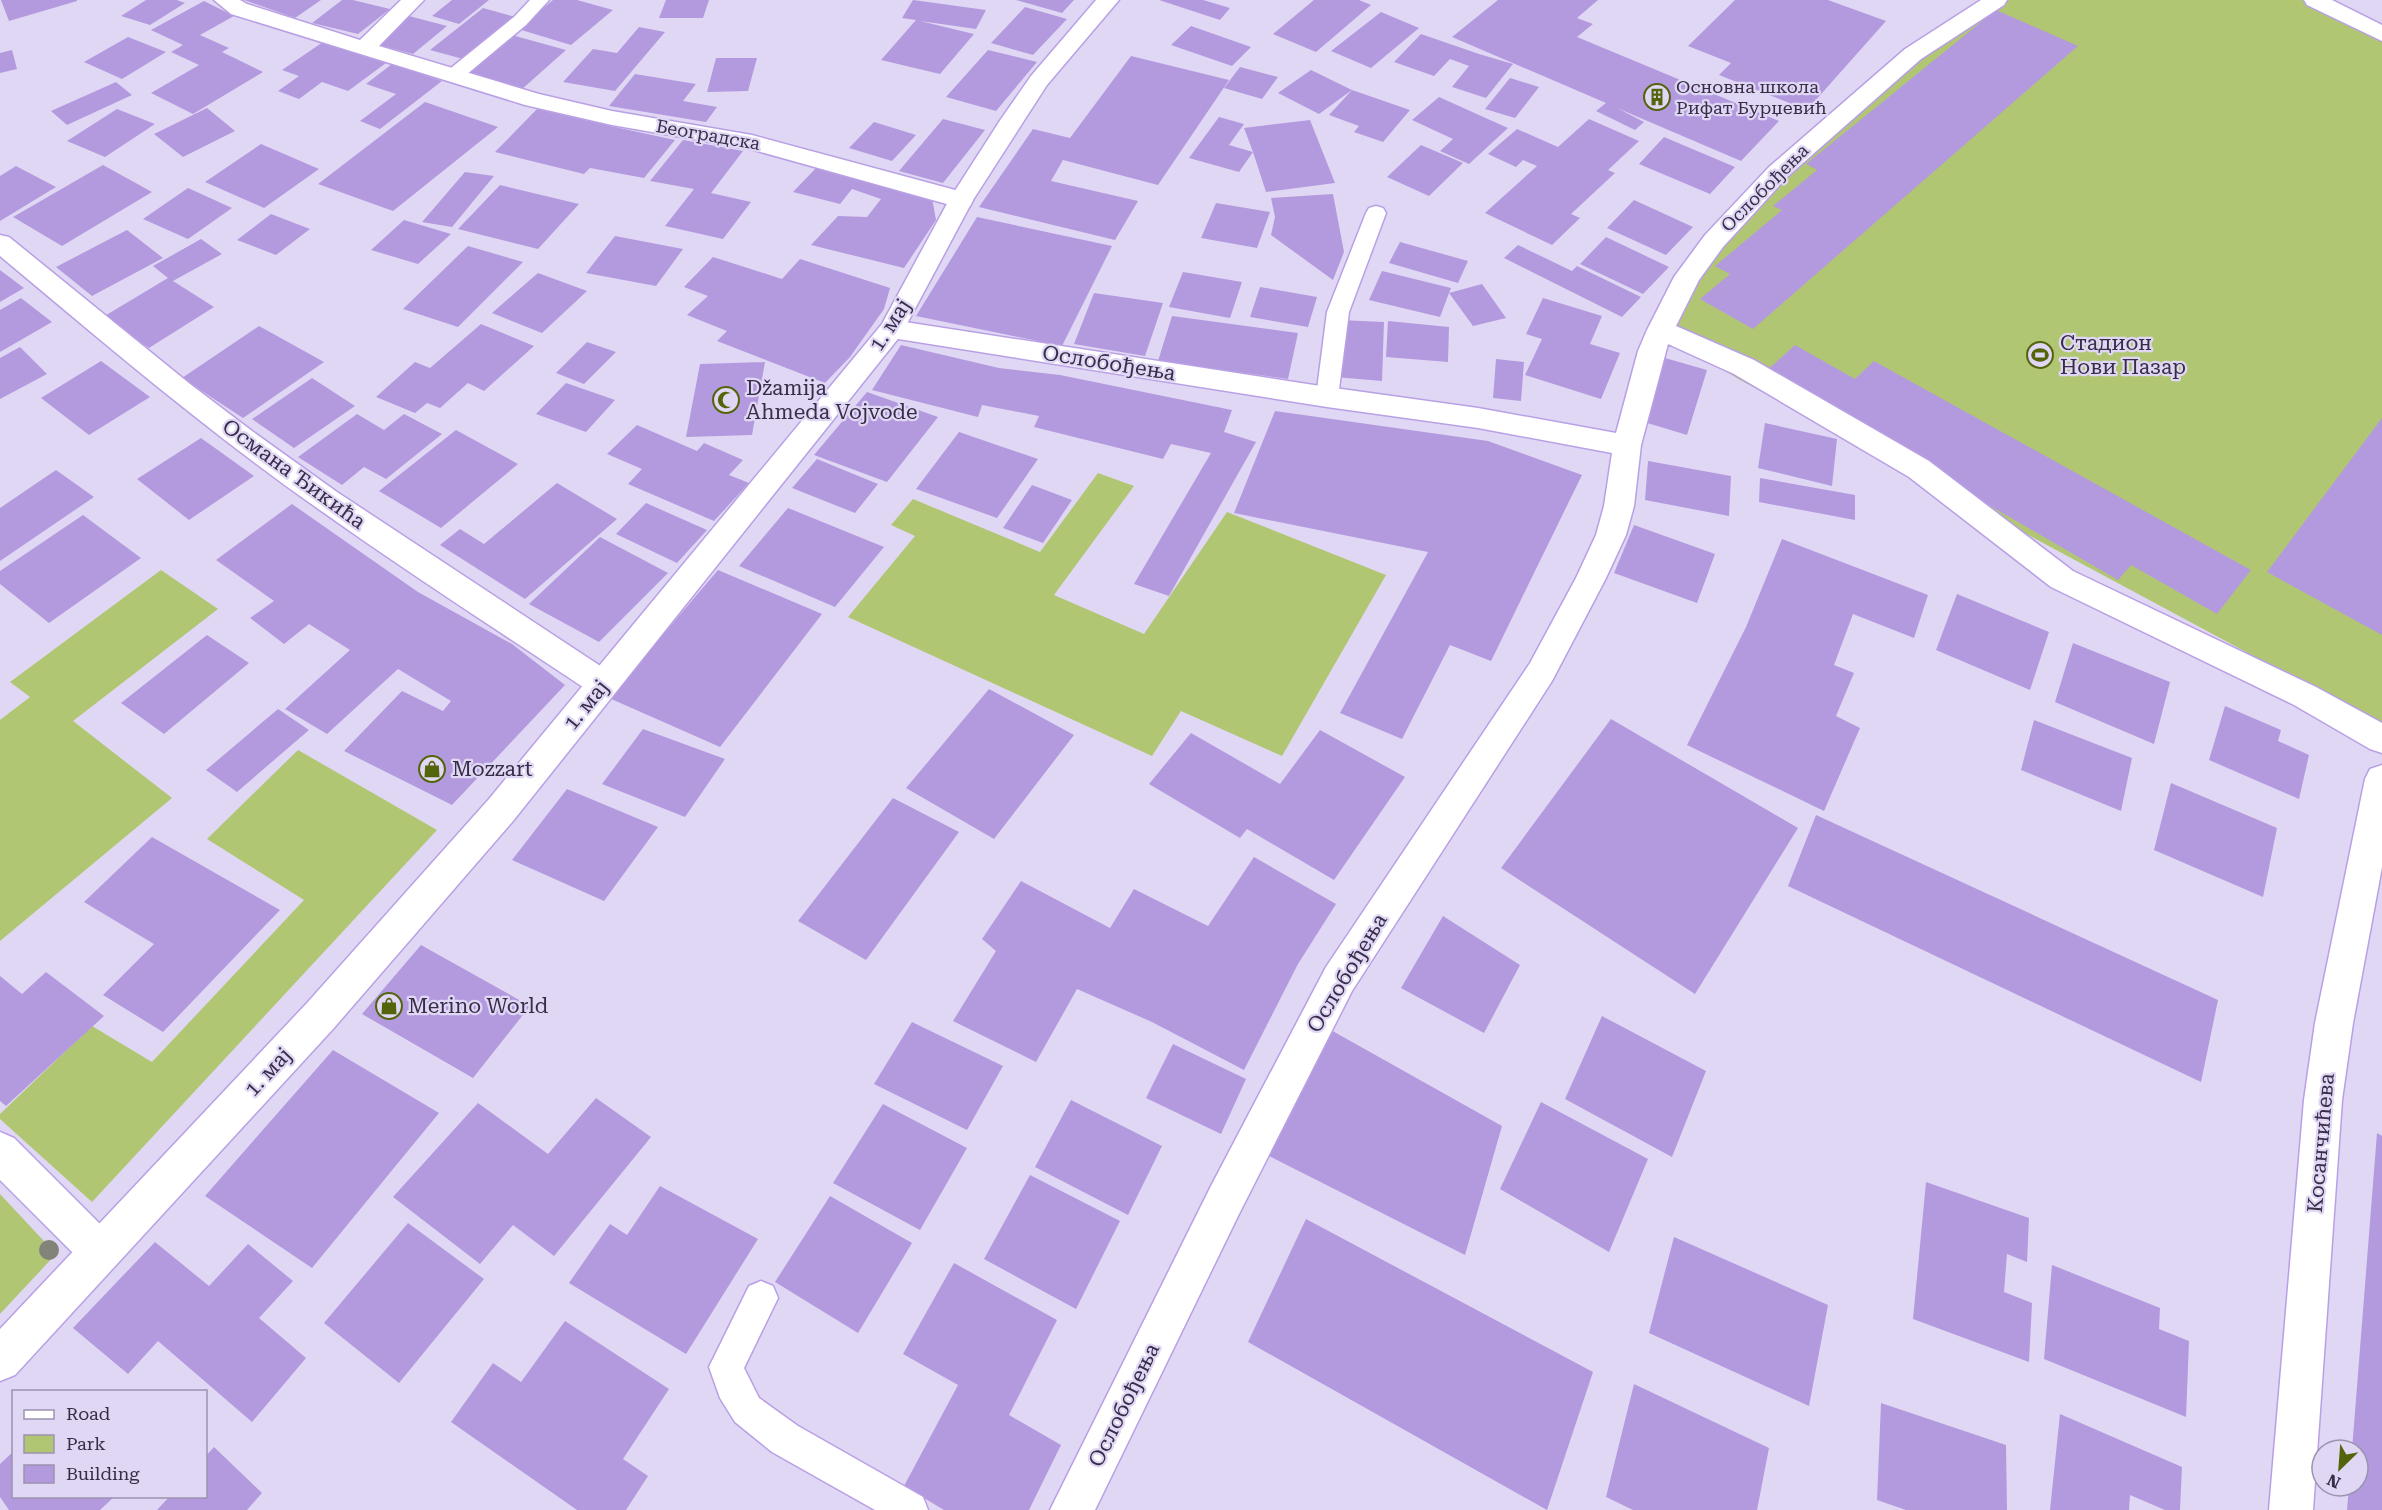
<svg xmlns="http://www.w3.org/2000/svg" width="2382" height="1510" font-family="'Roboto Serif',serif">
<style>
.green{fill:#b1c673}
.building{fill:#b39ade}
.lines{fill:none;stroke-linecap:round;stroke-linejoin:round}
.service-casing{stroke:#b9a0e5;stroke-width:3}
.minor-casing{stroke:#b9a0e5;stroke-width:3}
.tertiary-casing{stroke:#b9a0e5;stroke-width:3}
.service{fill:#fff;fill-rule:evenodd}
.minor{fill:#fff;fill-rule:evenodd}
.tertiary{fill:#fff;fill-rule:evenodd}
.tree{fill:#828379}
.labels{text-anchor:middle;stroke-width:4.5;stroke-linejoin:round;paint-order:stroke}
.far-poi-label{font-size:18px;fill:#372d49;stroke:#e0d7f4;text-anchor:start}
.far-street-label{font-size:18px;fill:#372d49;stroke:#e0d7f4}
.street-label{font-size:21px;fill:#372d49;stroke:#e0d7f4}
.poi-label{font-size:21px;fill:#372d49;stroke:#e0d7f4;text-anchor:start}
</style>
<rect width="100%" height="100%" fill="#e0d7f4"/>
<path class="green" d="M1999 0H2315L2382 33V725L1740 380 1657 330 1687 277 1840 115Z
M1098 473 1134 486 1054 595 1144 634 1227 512 1386 575 1282 756 1181 711 1152 756 848 617 915 536 891 525 913 499 1040 552Z
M161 570 218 609 73 721 172 798 0 941V720L30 697 10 682Z
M298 750 437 830 92 1202 0 1119V1114L92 1026 152 1062 304 900 207 839Z
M0 1194 56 1254 0 1314Z"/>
<path class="building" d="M1 0H77V1L9 21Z
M146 0H177L185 3 150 25 121 16Z
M244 0H321L295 18Z
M342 0H353L390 9 358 34 312 23Z
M452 0H489L459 24 432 16Z
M553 0H577L613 10 571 45 518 29Z
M666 0H709L703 18H659Z
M913 0 986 10 976 29 920 21 974 34 940 74 881 60 916 20 902 18Z
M1016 0H1074L1062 13Z
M1159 0H1203L1230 8 1220 20Z
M1314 0H1359L1371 5 1316 52 1273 34Z
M1498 0H1598L1577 18 1593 24 1577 37 1779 121 1741 161 1617 108 1644 122 1635 130 1596 111 1606 103 1452 37Z
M1735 0H1828L1886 21 1807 110 1719 75 1731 63 1688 46Z
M204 1 234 16 200 35 229 48 222 52 263 72 193 114 151 93 199 65 171 52 183 45 151 30Z
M1025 7 1067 19 1033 55 991 43Z
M483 8 515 17 463 59 430 50Z
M1996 10 2078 46 1753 329 1700 299 1730 274 1715 266 1782 210 1773 206 1817 170 1806 164Z
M1381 12 1419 28 1371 68 1331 51Z
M409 16 447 26 413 54 375 44Z
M1191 26 1251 47 1232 66 1171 45Z
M639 27 665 32 615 91 563 82 593 49 617 53Z
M508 34 566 50 521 90 461 74Z
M1421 34 1479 54 1513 64 1486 98 1452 87 1469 66 1450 59 1434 76 1394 62Z
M128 37 166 52 122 79 84 62Z
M323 42 386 63 348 91 322 82 299 99 278 91 299 76 282 70Z
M12 50 17 69 0 73V53Z
M988 50 1037 62 996 111 946 97Z
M1131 56 1229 80 1158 185 1063 160 1051 181 1138 201 1115 240 979 207 1033 129 1070 138Z
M716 58H757L748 91 707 92Z
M392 64 442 81 380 129 360 121 396 94 366 84Z
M1240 67 1278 77 1262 99 1224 88Z
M1311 70 1352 90 1410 110 1383 142 1354 132 1359 126 1329 115 1352 90 1319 114 1278 93Z
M635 74 696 84 683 101 717 107 706 122 609 106Z
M1510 78 1539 87 1515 118 1485 109Z
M116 82 132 95 67 125 51 111Z
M1439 97 1479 115 1508 128 1469 164 1440 151 1453 139 1412 120Z
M425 102 498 127 393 211 318 184Z
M207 108 235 131 183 157 154 134Z
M117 109 155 124 105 157 67 141Z
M537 109 624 129 675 140 644 178 590 168 584 174 495 152Z
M1219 117 1244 124 1229 145 1253 152 1244 128 1310 120 1335 183 1266 192 1253 152 1239 172 1189 158Z
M943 119 985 130 943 183 899 171Z
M1589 119 1639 141 1608 170 1615 173 1571 214 1580 218 1552 245 1485 213 1537 166 1523 160 1516 167 1488 154 1517 129 1558 147Z
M874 122 916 135 892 161 849 148Z
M1664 137 1735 167 1710 194 1639 164Z
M683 140 743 151 711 193 751 202 723 239 665 226 694 189 650 181Z
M261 144 319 169 264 208 205 182Z
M1421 145 1463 163 1429 196 1387 177Z
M103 165 152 192 62 246 13 217Z
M16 166 56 187 0 221V176Z
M816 168 864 178 932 198 936 220 904 268 811 245 838 216 867 217 881 199 852 189 840 204 793 192Z
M465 172 494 176 452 227 422 222Z
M500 185 579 204 538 249 458 229Z
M188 188 232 208 188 239 143 219Z
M1333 194 1344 252 1333 280 1271 235 1275 217 1271 198Z
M1634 200 1693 227 1666 255 1607 228Z
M1216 203 1270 212 1257 248 1201 238Z
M271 214 310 229 276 255 237 240Z
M977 217 1112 246 1062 346 916 316Z
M404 220 451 234 418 264 371 250Z
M127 230 163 258 92 296 56 267Z
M615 236 683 249 656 286 586 273Z
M1606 237 1669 267 1643 294 1580 264Z
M201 239 222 254 173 281 214 307 149 348 103 317 168 278 153 266Z
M1400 242 1468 261 1458 283 1389 263Z
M1518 245 1572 271 1577 266 1641 297 1622 317 1504 258Z
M468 246 523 262 458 327 403 309Z
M713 257 782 279 800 259 890 288 884 309 850 357 825 383 717 341 727 331 687 315 708 296 684 287Z
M0 270 24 288 0 302Z
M1382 271 1451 288 1449 293 1482 284 1506 318 1473 326 1449 293 1440 317 1369 300Z
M1183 272 1242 282 1230 318 1169 307Z
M538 273 587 291 542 333 492 313Z
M1260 287 1317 297 1308 327 1250 317Z
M1094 293 1163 303 1145 356 1074 344Z
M21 298 52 322 0 352V310Z
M1543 298 1602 316 1590 344 1620 353 1601 399 1525 375 1542 339 1526 334Z
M1172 316 1298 333 1288 379 1158 361Z
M1339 320 1384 322 1382 381 1335 377Z
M1388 321 1449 327 1448 362 1386 357Z
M481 324 534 346 484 391 468 383 440 408 427 403 415 413 376 397 415 362 430 368Z
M259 326 324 362 243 418 182 378Z
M587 342 616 352 584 384 556 373Z
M901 345 999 368 1060 375 1232 410 1224 432 1256 442 1169 596 1134 584 1211 453 1171 444 1163 459 1034 427 1039 416 982 405 978 417 872 390Z
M1795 345 1855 379 1874 361 2251 570 2217 614 2131 565 2118 580 1763 374Z
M20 347 47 374 0 399V358Z
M1665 358 1707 370 1687 435 1644 422Z
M1496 359 1524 362 1521 401 1493 398Z
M101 361 150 397 89 435 41 398Z
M765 362 752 435 686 437 700 364Z
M312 378 355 406 294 448 252 419Z
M566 383 615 400 586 432 536 414Z
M867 392 938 417 887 482 814 455Z
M1275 411 1488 441 1582 475 1491 661 1450 645 1402 739 1340 713 1428 552 1234 513Z
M357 414 384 430 404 414 442 434 386 479 364 467 342 485 298 457Z
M2382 418V635L2267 572Z
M1765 423 1837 439 1832 486 1758 468Z
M637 425 697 451 704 443 743 460 729 475 749 483 714 521 628 484 642 469 607 454Z
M456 430 518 464 441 528 379 491Z
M959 432 1038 459 997 518 916 489Z
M201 438 254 476 189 520 137 479Z
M817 459 878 484 855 513 792 488Z
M1648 461 1731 476 1729 516 1645 500Z
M56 470 94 497 0 561V508Z
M1760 478 1855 495V520L1759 502Z
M557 483 617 519 525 599 440 545 460 529 484 544Z
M1032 485 1072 500 1043 543 1003 528Z
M646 503 707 530 677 563 616 534Z
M292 504 418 592 512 644 565 685 452 805 344 751 402 691 443 711 451 701 398 669 327 734 285 709 350 650 309 624 284 644 250 618 274 601 216 560Z
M788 508 884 547 835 607 739 566Z
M83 515 141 558 49 623 0 584V571Z
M1634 525 1715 554 1697 603 1614 573Z
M600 537 668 573 599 642 529 604Z
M1782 539 1928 595 1914 638 1853 614 1834 665 1854 673 1836 716 1860 728 1824 811 1687 745 1746 627Z
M718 570 822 614 720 747 609 698Z
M1957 594 2049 632 2030 690 1936 650Z
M207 635 249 663 164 734 121 703Z
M2073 643 2170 682 2154 744 2055 702Z
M989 689 1074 735 994 839 906 788Z
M2225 706 2281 730 2278 741 2309 755 2299 799 2209 760Z
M278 709 309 730 237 792 206 770Z
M1611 719 1798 828 1695 994 1501 868Z
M2034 720 2132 758 2121 811 2021 770Z
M643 729 725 759 685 817 602 784Z
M1320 730 1405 777 1334 880 1247 829 1240 838 1149 784 1191 733 1280 784Z
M2171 783 2277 828 2263 897 2154 850Z
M567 789 658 827 604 901 512 860Z
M893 798 959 832 866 960 798 921Z
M1816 815 2218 1000 2201 1082 1788 886Z
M152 837 280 910 163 1032 103 995 154 944 84 902Z
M1254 857 1336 904 1298 964 1244 1070 1152 1022 1077 989 1036 1062 953 1021 996 951 982 939 1021 881 1110 928 1134 889 1208 926Z
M1443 916 1520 965 1484 1033 1401 988Z
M421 945 530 1006 473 1078 362 1014Z
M46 972 104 1016 6 1106 0 1101V976L22 994Z
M1602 1016 1706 1071 1672 1157 1565 1099Z
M912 1022 1003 1066 967 1130 874 1084Z
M1329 1029 1502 1126 1465 1255 1269 1156Z
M1173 1044 1246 1079 1221 1134 1146 1098Z
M333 1050 439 1113 312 1268 205 1196Z
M596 1098 651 1137 554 1256 513 1225 480 1264 393 1197 478 1103 548 1154Z
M1071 1100 1162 1146 1128 1215 1035 1167Z
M1541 1102 1648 1159 1609 1252 1500 1189Z
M883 1104 967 1148 920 1230 833 1183Z
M2377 1133 2382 1136V1510H2347L2349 1486H2358V1450H2352Z
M1030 1175 1120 1221 1076 1309 984 1259Z
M1926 1182 2029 1218 2027 1262 2007 1254 2004 1292 2032 1303 2029 1362 1913 1319Z
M660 1186 758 1239 686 1354 569 1283 610 1224 627 1235Z
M830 1196 912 1243 858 1333 775 1282Z
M1306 1219 1593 1372 1547 1510 1248 1342Z
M408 1223 484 1279 399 1383 324 1323Z
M1674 1237 1828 1305 1809 1406 1649 1333Z
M155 1242 209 1286 248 1244 293 1281 259 1318 306 1358 252 1422 158 1341 128 1374 73 1328Z
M954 1263 1057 1320 1009 1415 1061 1445 1029 1510H944L904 1486 958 1385 903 1354Z
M2052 1265 2160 1308 2159 1329 2189 1341 2186 1417 2044 1359Z
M565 1321 669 1389 623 1459 648 1476 626 1510H577L451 1422 493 1363 521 1382Z
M1634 1384 1769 1448 1757 1510H1633L1606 1497Z
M1881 1403 2006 1445 2007 1510H1906L1877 1500Z
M2060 1414 2182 1467 2180 1510H2165L2130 1495 2129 1510H2050Z
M214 1447 262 1493 247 1510H157L169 1497H206V1456Z
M14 1451V1497H114L100 1510H9L0 1497V1464Z"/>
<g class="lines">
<defs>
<path id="service" d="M530 0H549L526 25 460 80H446L444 76 446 72 514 17Z
M1376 206 1383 208 1386 213 1349 312 1338 397 1335 403 1327 405 1319 403 1316 397 1327 312 1366 213 1369 208Z
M761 1281 773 1286 778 1298 744 1368 759 1398 798 1426 923 1497 928 1510H875L772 1452 735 1422 720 1398 709 1367 749 1286Z"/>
<path id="minor" d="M214 0H240L247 4 360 40 401 0H424L379 46 539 94 612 111 752 135 970 194 973 200 970 206 961 208 750 149 612 125 525 105 231 14Z
M1981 0H2007L2004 5 1921 59 1787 177 1723 247 1699 280 1676 326 1754 360 1929 461 2073 571 2316 687 2382 723V753L2370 749 2294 705 2051 587 1909 477 1734 374 1668 344 1641 445 1634 506 1626 535 1605 580 1552 681 1352 991 1239 1214 1095 1510H1050L1211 1186 1326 967 1530 663 1576 578 1596 535 1604 506 1612 453 1478 428 1327 407 892 338 883 335 879 329 883 323 892 320 1327 387 1478 408 1616 433 1638 351 1647 330 1674 277 1705 235 1769 167 1905 49Z
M0 235 9 237 190 384 252 431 337 492 614 675 619 684 614 693 603 697 592 693C500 632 407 572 317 508 206 430 104 343 0 256Z
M2382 765V867L2353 1023 2342 1100 2313 1510H2269L2304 1100 2315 1023 2365 779 2370 769Z
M0 1132 14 1138 114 1238 120 1252 114 1266 100 1272 86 1266 0 1180Z"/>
<path id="tertiary" d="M1096 0H1119L1047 85 1025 119 973 200 901 335 513 821 333 1029 15 1375 0 1381V1329L307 1003 489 799 882 324 949 200 1001 119 1031 76Z
M2304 0H2332L2382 25V41L2307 5Z"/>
</defs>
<use href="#service" class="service-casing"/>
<use href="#minor" class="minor-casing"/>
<use href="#tertiary" class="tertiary-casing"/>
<use href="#service" class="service"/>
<use href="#minor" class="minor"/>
<use href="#tertiary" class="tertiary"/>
</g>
<circle class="tree" cx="49" cy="1250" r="10"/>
<defs>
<symbol id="building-ring" viewBox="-11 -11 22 22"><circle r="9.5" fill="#e0d7f4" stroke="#53640b" stroke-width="1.5"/><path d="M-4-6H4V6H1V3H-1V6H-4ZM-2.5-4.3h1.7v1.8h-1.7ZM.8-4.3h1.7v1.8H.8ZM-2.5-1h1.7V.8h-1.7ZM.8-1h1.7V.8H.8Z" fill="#53640b"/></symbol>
<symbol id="stadium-ring" viewBox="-11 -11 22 22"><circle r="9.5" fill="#e0d7f4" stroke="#53640b" stroke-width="1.5"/><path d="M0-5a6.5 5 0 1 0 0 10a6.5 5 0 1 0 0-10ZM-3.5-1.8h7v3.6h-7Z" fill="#53640b"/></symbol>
<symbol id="mosque-ring" viewBox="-11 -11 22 22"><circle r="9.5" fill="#e0d7f4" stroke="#53640b" stroke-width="1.5"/><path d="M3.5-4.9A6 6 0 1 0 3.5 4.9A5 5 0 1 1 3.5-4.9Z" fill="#53640b"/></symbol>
<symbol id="shop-ring" viewBox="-11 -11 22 22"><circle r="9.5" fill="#e0d7f4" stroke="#53640b" stroke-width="1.5"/><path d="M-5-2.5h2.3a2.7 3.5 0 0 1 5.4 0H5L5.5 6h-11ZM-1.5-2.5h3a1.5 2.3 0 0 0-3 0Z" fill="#53640b"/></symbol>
</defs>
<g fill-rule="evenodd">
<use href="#building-ring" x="1642" y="82" width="30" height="30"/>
<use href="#stadium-ring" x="2025" y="340" width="30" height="30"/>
<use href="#mosque-ring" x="711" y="385" width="30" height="30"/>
<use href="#shop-ring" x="417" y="754" width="30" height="30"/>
<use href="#shop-ring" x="374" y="991" width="30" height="30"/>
</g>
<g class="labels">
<g class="far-poi-label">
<text x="1676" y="93">Основна школа<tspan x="1676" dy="21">Рифат Бурџевић</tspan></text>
</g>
<g class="far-street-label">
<text transform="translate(708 135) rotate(10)" y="6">Београдска</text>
<text transform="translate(1765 188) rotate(-45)" y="6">Ослобођења</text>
</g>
<g class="street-label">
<text transform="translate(890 325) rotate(-57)" y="7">1. мај</text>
<text transform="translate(1109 363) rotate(9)" y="7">Ослобођења</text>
<text transform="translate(294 474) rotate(36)" y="7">Османа Ђикића</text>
<text transform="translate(586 705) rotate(-51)" y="7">1. мај</text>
<text transform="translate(1347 973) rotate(-59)" y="7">Ослобођења</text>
<text transform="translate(268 1072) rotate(-47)" y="7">1. мај</text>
<text transform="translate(2321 1143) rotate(-85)" y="7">Косанчићева</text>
<text transform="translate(1124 1405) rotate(-64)" y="7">Ослобођења</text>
</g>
<g class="poi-label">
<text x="2060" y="350">Стадион<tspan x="2060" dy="24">Нови Пазар</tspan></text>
<text x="746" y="395">Džamija<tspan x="746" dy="24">Ahmeda Vojvode</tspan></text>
<text x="452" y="776">Mozzart</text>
<text x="408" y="1013">Merino World</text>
</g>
</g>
<rect x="12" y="1390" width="195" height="108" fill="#e0d7f4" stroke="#9c93b0" stroke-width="1.5"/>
<rect x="24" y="1410" width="30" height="9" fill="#ffffff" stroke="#9c93b0" stroke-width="1.5"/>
<text x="66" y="1420" font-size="18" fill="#372d49">Road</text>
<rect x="24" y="1435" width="30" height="18" fill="#b1c673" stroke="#9c93b0" stroke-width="1.5"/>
<text x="66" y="1450" font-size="18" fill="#372d49">Park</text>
<rect x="24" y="1465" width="30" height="18" fill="#b39ade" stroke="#9c93b0" stroke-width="1.5"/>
<text x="66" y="1480" font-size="18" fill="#372d49">Building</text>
<g transform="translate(2340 1468) rotate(205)"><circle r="28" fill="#e0d7f4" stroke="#9c93b0" stroke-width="1.5"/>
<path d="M0-4.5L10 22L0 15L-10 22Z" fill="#53640b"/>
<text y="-9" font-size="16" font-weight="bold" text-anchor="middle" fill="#372d49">N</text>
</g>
</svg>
